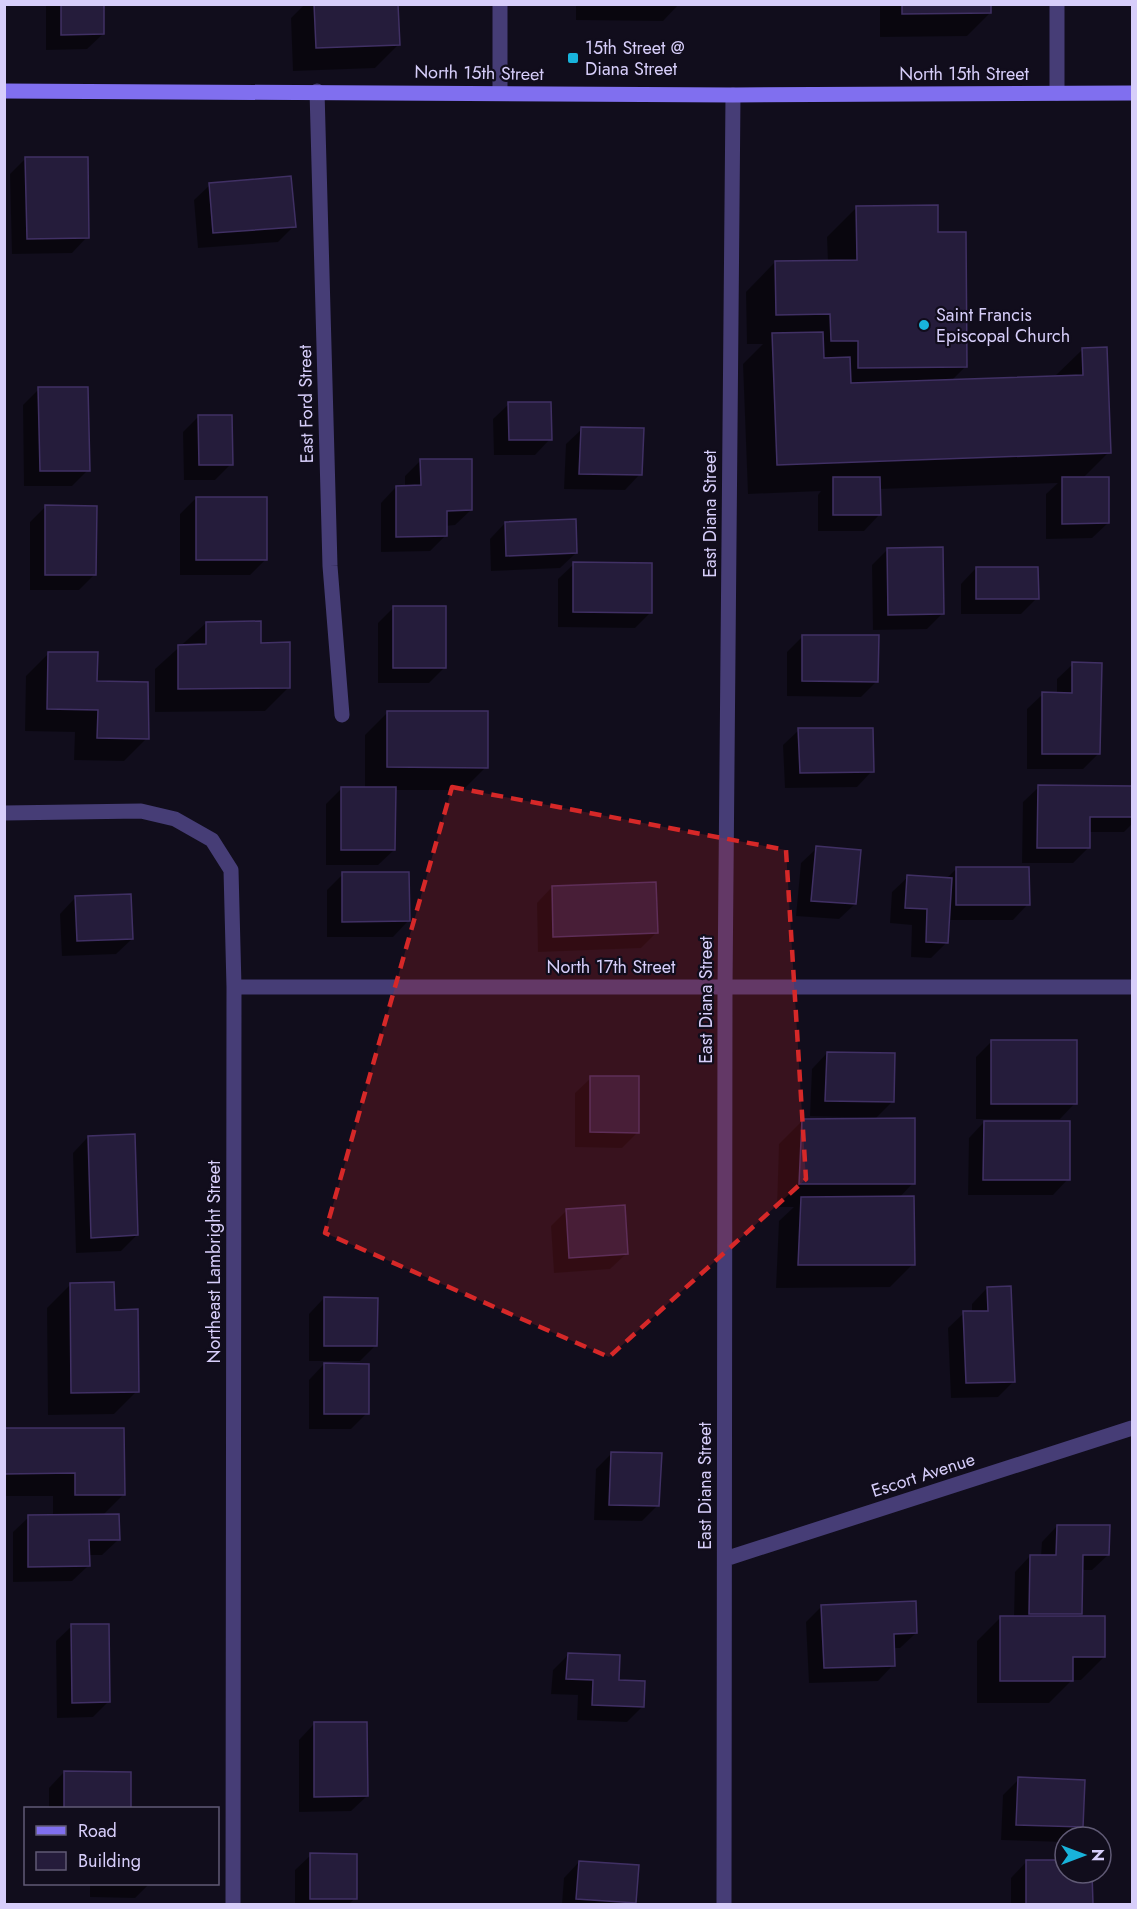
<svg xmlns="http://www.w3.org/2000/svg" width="1137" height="1909" font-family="Jost,sans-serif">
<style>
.shadow{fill:#0007}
.building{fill:#251c3b;stroke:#403064;stroke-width:1.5}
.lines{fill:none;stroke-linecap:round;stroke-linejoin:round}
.street{stroke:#463d76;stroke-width:15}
.secondary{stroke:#806fef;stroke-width:15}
.marked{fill:#d62828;fill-opacity:0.2;stroke:#d62828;stroke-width:4.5;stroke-dasharray:12 8;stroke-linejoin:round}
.poi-dot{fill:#18b3db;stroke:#110d1c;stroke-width:2}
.labels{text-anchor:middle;stroke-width:4.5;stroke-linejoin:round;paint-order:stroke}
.poi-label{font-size:18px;fill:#d7cefa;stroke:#110d1c;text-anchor:start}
.street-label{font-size:18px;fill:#d7cefa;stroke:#110d1c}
</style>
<rect width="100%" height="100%" fill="#110d1c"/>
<path class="shadow" d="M46 4H102L103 34 87 49 46 50Z
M305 4H397L398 45 375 68 293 71 291 18Z
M576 4H679L663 21 576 20Z
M880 4H990V13L967 36 880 37Z
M26 158 87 237 72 253 12 254 10 174Z
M210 185 294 226 278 242 198 248 194 200Z
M857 207 937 233 966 366 951 381 1054 377 1082 350 1109 452 1083 478 1108 523 1092 538 1046 539V494L1058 483 879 489V515L864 531H818V495L821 491 748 494 743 364 763 344H747L746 292 775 262H828L827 237Z
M39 389 88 470 72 486H24L23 405Z
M509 404 550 439 535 455H494L493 419Z
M199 416 231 464 215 480H184L183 432Z
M582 429 640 474 625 490 564 489 566 444Z
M420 461 471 510 455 525 445 526V536L430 551 381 552V503L396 487H405V476Z
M196 498 265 560 250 575H180V514Z
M45 507 95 574 79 590H30V522Z
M505 523 576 553 560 568 491 571 490 539Z
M888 549 943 613 927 629 873 630 872 565Z
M574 564 651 612 635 628 558 627V579Z
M976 568 1037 598 1021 614H961V584Z
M394 607 445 667 429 683H378V623Z
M206 623 260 645 288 688 265 711 155 712V669Z
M803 636 877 681 861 697 787 696V652Z
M49 653 96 682 147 738 124 761 74 760 75 732 25 731 26 676Z
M1073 664 1099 753 1083 769H1027V709L1043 694H1057V679Z
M388 712 486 767 463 790H394V850L378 865H326V804L342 788H365V735Z
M799 730 872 771 857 787 785 788 783 745Z
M1039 787H1132V824L1124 832H1088V848L1073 863H1022L1023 802Z
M817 848 855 904 839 919 796 916 801 863Z
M956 869 1028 904 1013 920H948L946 943 931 958 911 957 912 925 890 923 892 892 908 877 946 879Z
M343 874 408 921 393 937H327V890Z
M552 887 657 932 641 948 538 952 537 903Z
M75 898 132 939 116 954 62 956 60 914Z
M992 1041 1075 1103 1060 1119H976V1057Z
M827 1053 892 1102 876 1118 810 1116 812 1069Z
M591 1078 638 1132 622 1148 575 1147V1093Z
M803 1120 913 1183 899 1198 913 1264 890 1287 776 1288 779 1221 794 1207H777L779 1144Z
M984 1122 1068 1179 1053 1195H968L969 1138Z
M88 1137 137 1235 121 1251 76 1253 73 1153Z
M567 1210 626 1254 610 1269 554 1273 551 1226Z
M70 1285 113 1311 137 1391 114 1414 48 1415 47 1308Z
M987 1288 1014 1381 998 1397 951 1398 948 1328 964 1313H972V1304Z
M324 1298 376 1345 360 1361H309V1314Z
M324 1364 367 1413 351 1429H309V1380Z
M4 1430 123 1495 102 1516 118 1540 102 1555H88V1566L72 1581 13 1582V1532L29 1517 53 1516V1496H4Z
M612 1453 658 1505 642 1521 594 1520 596 1469Z
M1057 1526 1108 1555 1092 1570H1081V1614L1077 1617 1104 1657 1081 1680H1072L1049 1703H977V1641L1000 1618H1014L1015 1572 1030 1556H1041L1042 1542Z
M822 1606 916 1633 900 1648H893V1665L878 1681 809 1683 806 1622Z
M72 1626 109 1701 93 1717 57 1718 56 1641Z
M568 1655 618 1682 643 1706 627 1722 577 1720 578 1695 551 1694 553 1670Z
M314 1724 367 1796 351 1811 299 1812V1740Z
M64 1772 129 1773V1808H49V1788Z
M1019 1779 1082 1827 1072 1837H1065V1842L1001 1840 1003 1795Z
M311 1855 355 1898 349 1904H295V1870Z
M579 1862 635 1902 633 1904H562L564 1878Z
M1026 1862H1065V1873H1091V1904H1011V1878Z
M90 1884H149L135 1898 90 1897Z"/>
<path class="building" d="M61 4H104V34L61 35Z
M314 4H398L400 45 316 48Z
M902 4H991V13L902 14Z
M25 157H88L89 238 27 239Z
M291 176 296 227 213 233 209 183Z
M938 205V232H966L967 367 858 368V341H831L830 314 776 315 775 261 857 260 856 206Z
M823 332 824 358 850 357 851 383 1083 375 1082 348 1107 347 1111 453 777 465 772 333Z
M38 387H88L90 471H40Z
M508 402H551L552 440H509Z
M198 415H232L233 465H199Z
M581 427 644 428 642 475 579 474Z
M420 459H472V510L447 511V536L396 537V486L421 485Z
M833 477H880L881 515H833Z
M1062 477H1109V523L1062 524Z
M196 497H267V560H196Z
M45 505 97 506 96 575H45Z
M576 519 577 553 506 556 505 522Z
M943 547 944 614 888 615 887 548Z
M573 562 652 563V613L573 612Z
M976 567H1038L1039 599H976Z
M393 606H446V668H393Z
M261 621V643L290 642V688L178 689V645L206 644V622Z
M802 635H879L878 682 802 681Z
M48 652H98L97 681 148 682 149 739 97 738 98 710 47 709Z
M1072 662 1102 663 1100 754H1042V692L1072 693Z
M387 711H488V768L387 767Z
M798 728H873L874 772 800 773Z
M1038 785 1132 786V817H1090V848H1037Z
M341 787H396L395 850H341Z
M816 846 861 850 856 904 811 901Z
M956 867H1029L1030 905H956Z
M342 872H409L410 921 342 922Z
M907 875 952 878 948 943 926 942 927 909 905 908Z
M656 882 658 933 553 937 552 886Z
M131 894 133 939 77 941 75 896Z
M991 1040H1077V1104H991Z
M827 1052 895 1053 894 1102 825 1101Z
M590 1076H639V1133L590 1132Z
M915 1118V1184H799L802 1119Z
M984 1121H1070V1180H983Z
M135 1134 138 1235 91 1238 88 1136Z
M914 1196 915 1265H798L801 1197Z
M625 1205 628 1254 569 1258 566 1209Z
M114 1282 115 1310 138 1309 139 1392 71 1393 70 1283Z
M1011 1286 1015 1382 966 1383 963 1311H988L987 1287Z
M324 1297 378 1298 377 1346H324Z
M324 1363 369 1364V1414H324Z
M4 1428H124L125 1495H75V1473L4 1474Z
M611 1452 662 1453 659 1506 609 1505Z
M119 1514 120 1540H89L90 1566 28 1567V1515Z
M1057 1525H1110L1109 1555H1083L1082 1614H1029L1030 1555H1056Z
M916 1601 917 1633 894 1634 895 1666 824 1668 821 1605Z
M1000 1616H1105V1657H1073V1681H1000Z
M71 1624H109L110 1702 72 1703Z
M568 1653 620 1655 619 1680 645 1681 644 1707 592 1705 593 1680 566 1679Z
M314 1722H367L368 1796 314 1797Z
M64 1771 131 1772V1808H64Z
M1018 1777 1085 1780 1083 1827 1016 1825Z
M310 1853 357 1854V1899H310Z
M1026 1860H1065V1873H1092L1093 1904H1026Z
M579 1861 639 1865 636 1903 576 1899Z"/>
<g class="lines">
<path class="street" d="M1057 4V93
M317 91 330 566 342 715
M500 93V4
M4 813 141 811 175 819 212 840 231 870 234 987 233 1904
M234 987H1132
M725 1559 1132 1428
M724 1904 725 987 733 95"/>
<path class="secondary" d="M4 91 733 95 1132 93"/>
</g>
<path class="marked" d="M452 787 786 850 806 1179 609 1357 325 1233Z"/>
<g class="poi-dot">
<rect x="567" y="52" width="12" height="12" rx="3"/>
<circle cx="924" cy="325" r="6"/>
</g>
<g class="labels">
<g class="poi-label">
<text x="585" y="54">15th Street @<tspan x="585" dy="21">Diana Street</tspan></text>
<text x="936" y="321">Saint Francis<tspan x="936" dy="21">Episcopal Church</tspan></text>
</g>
<g class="street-label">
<text transform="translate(479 73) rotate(1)" y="6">North 15th Street</text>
<text x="964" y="80">North 15th Street</text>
<text transform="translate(306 404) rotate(-91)" y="6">East Ford Street</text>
<text transform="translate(710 514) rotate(-90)" y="6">East Diana Street</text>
<text x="611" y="973">North 17th Street</text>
<text transform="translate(706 1000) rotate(-90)" y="6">East Diana Street</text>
<text transform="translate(214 1262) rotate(-90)" y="6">Northeast Lambright Street</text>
<text transform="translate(923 1475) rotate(-18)" y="6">Escort Avenue</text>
<text transform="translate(705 1486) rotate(-90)" y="6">East Diana Street</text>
</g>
</g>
<rect width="1137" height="1909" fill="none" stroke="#d7cefa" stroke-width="12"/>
<rect x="24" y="1807" width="195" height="78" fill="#110d1c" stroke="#605a75" stroke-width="1.5"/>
<rect x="36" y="1826" width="30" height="9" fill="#806fef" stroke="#605a75" stroke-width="1.5"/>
<text x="78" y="1837" font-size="18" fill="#d7cefa">Road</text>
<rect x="36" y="1852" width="30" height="18" fill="#251c3b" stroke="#605a75" stroke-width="1.5"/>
<text x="78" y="1867" font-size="18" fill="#d7cefa">Building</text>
<g transform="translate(1083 1855) rotate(90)"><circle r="28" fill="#110d1c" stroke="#605a75" stroke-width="1.5"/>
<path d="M0-4.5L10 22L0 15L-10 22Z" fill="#18b3db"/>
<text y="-9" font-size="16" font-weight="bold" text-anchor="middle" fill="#d7cefa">N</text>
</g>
</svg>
